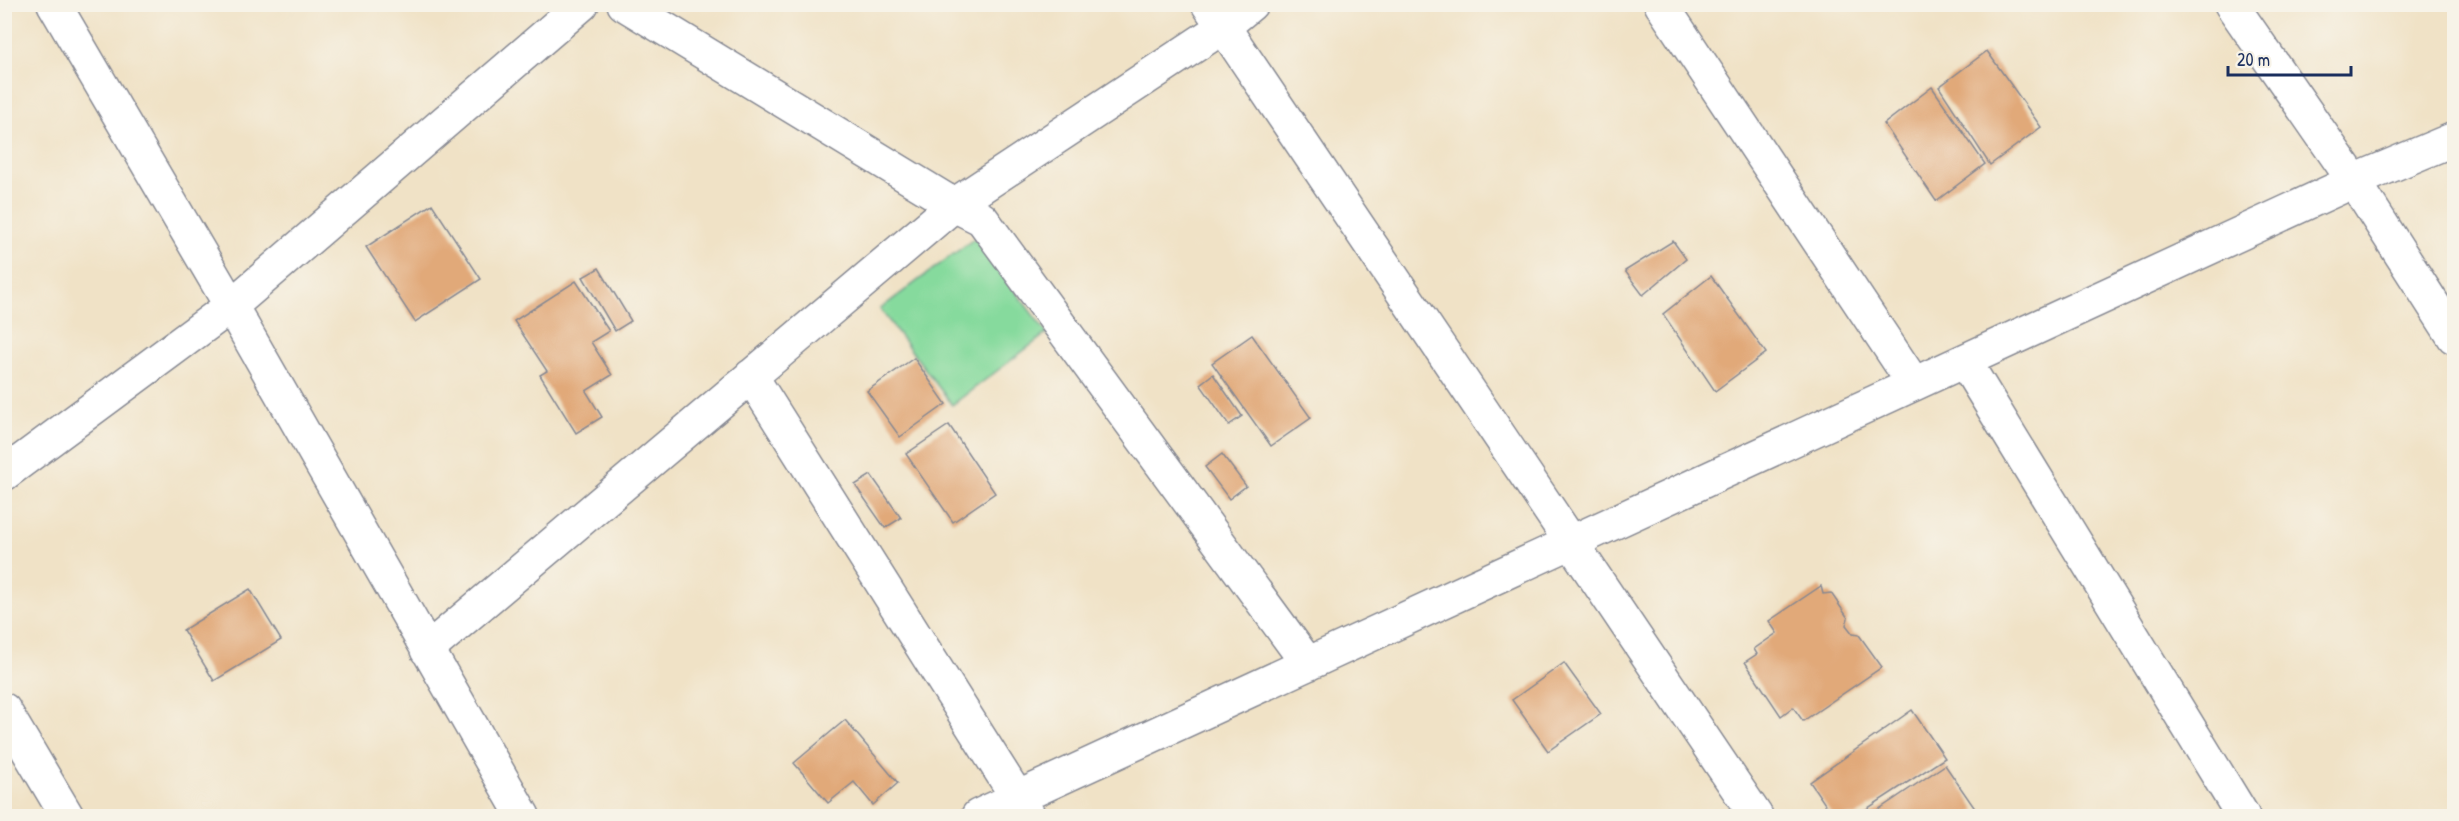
<svg xmlns="http://www.w3.org/2000/svg" width="2459" height="821" font-family="'Patrick Hand',sans-serif">
<style>
.green{fill:#86da9d;stroke:#50847e;stroke-width:1.5}
.building{fill:#e1a979}
.lines{fill:none;stroke-linecap:round;stroke-linejoin:round}
.minor-casing{stroke:#868892;stroke-width:36}
.minor{stroke:#fff;stroke-width:33}
</style>
<rect width="100%" height="100%" fill="#f7f3e8"/>
<filter id="ink" filterUnits="userSpaceOnUse"><feTurbulence type="fractalNoise" baseFrequency=".0167" numOctaves="2"/><feDisplacementMap in="SourceGraphic" scale="12" xChannelSelector="R" yChannelSelector="G"/><feConvolveMatrix kernelMatrix="1 2 1 2 8 2 1 2 1" color-interpolation-filters="sRGB"/></filter>
<filter id="wash" filterUnits="userSpaceOnUse"><feTurbulence type="fractalNoise" baseFrequency=".008" numOctaves="4" result="noise"/><feDisplacementMap in="SourceGraphic" scale="24" xChannelSelector="R" yChannelSelector="G"/><feGaussianBlur stdDeviation="1.35" result="paint"/><feColorMatrix in="noise" values="0 0 0 0 0 0 0 0 0 0 0 0 0 0 0 0 0 1.4 0 .05"/><feComposite in="paint" operator="in"/></filter>
<g filter="url(#wash)">
<rect width="100%" height="100%" fill="#f0e2c6"/>
<path class="green" d="M975 238 1047 333 952 405 880 309Z"/>
<g id="blocks">
<path class="building" d="M1987 51 2041 127 1990 165 1939 87Z
M1932 87 1985 164 1936 201 1884 124Z
M432 204 481 279 415 322 366 247Z
M1673 241 1686 259 1643 295 1625 271Z
M599 268 631 321 615 331 583 277Z
M1711 276 1766 353 1715 391 1663 314Z
M576 281 609 331 591 342 612 375 586 391 602 417 576 433 540 375 547 371 514 321Z
M1252 335 1311 418 1271 446 1212 363Z
M914 358 946 404 900 437 867 391Z
M1213 374 1242 416 1229 425 1200 384Z
M949 425 995 493 953 522 906 454Z
M1222 454 1246 486 1229 499 1205 467Z
M871 475 901 518 885 528 855 485Z
M1821 586 1823 594 1831 593 1848 618 1846 625 1853 634 1859 635 1882 667 1803 721 1793 707 1781 716 1745 662 1757 654 1754 649 1777 633 1769 621Z
M250 589 281 640 214 681 183 630Z
M1564 663 1601 714 1548 751 1512 700Z
M1912 710 1945 758 1856 816H1833L1810 782Z
M845 720 898 783 873 805 854 782 828 803 794 763Z
M1945 765 1976 810 1967 816H1869Z"/>
</g>
</g>
<g filter="url(#ink)">
<use href="#blocks" fill-opacity="0" stroke="#868892" stroke-width="1.5"/>
<g class="lines">
<defs>
<path id="minor" d="M54 4 231 306 523 816
M624 4 954 205 982 219 1308 664
M1208 4 1756 816
M1661 4 1914 384
M2231 4 2354 181 2454 337
M1965 362 2243 816
M751 376 1029 816
M4 474 231 306 582 4
M427 650 954 205 1223 27 1251 4
M4 710 67 816
M978 816 2354 181 2454 139"/>
</defs>
<use href="#minor" class="minor-casing"/>
<use href="#minor" class="minor"/>
</g>
</g>
<rect width="2459" height="821" fill="none" stroke="#f7f3e8" stroke-width="24"/>
<path d="M2228 66v9h123v-9" fill="none" stroke="#1b2f5e" stroke-width="3"/>
<text x="2237" y="66" font-size="18" fill="#1b2f5e" stroke="#f7f3e8" stroke-width="4.5" paint-order="stroke">20 m</text>
</svg>
